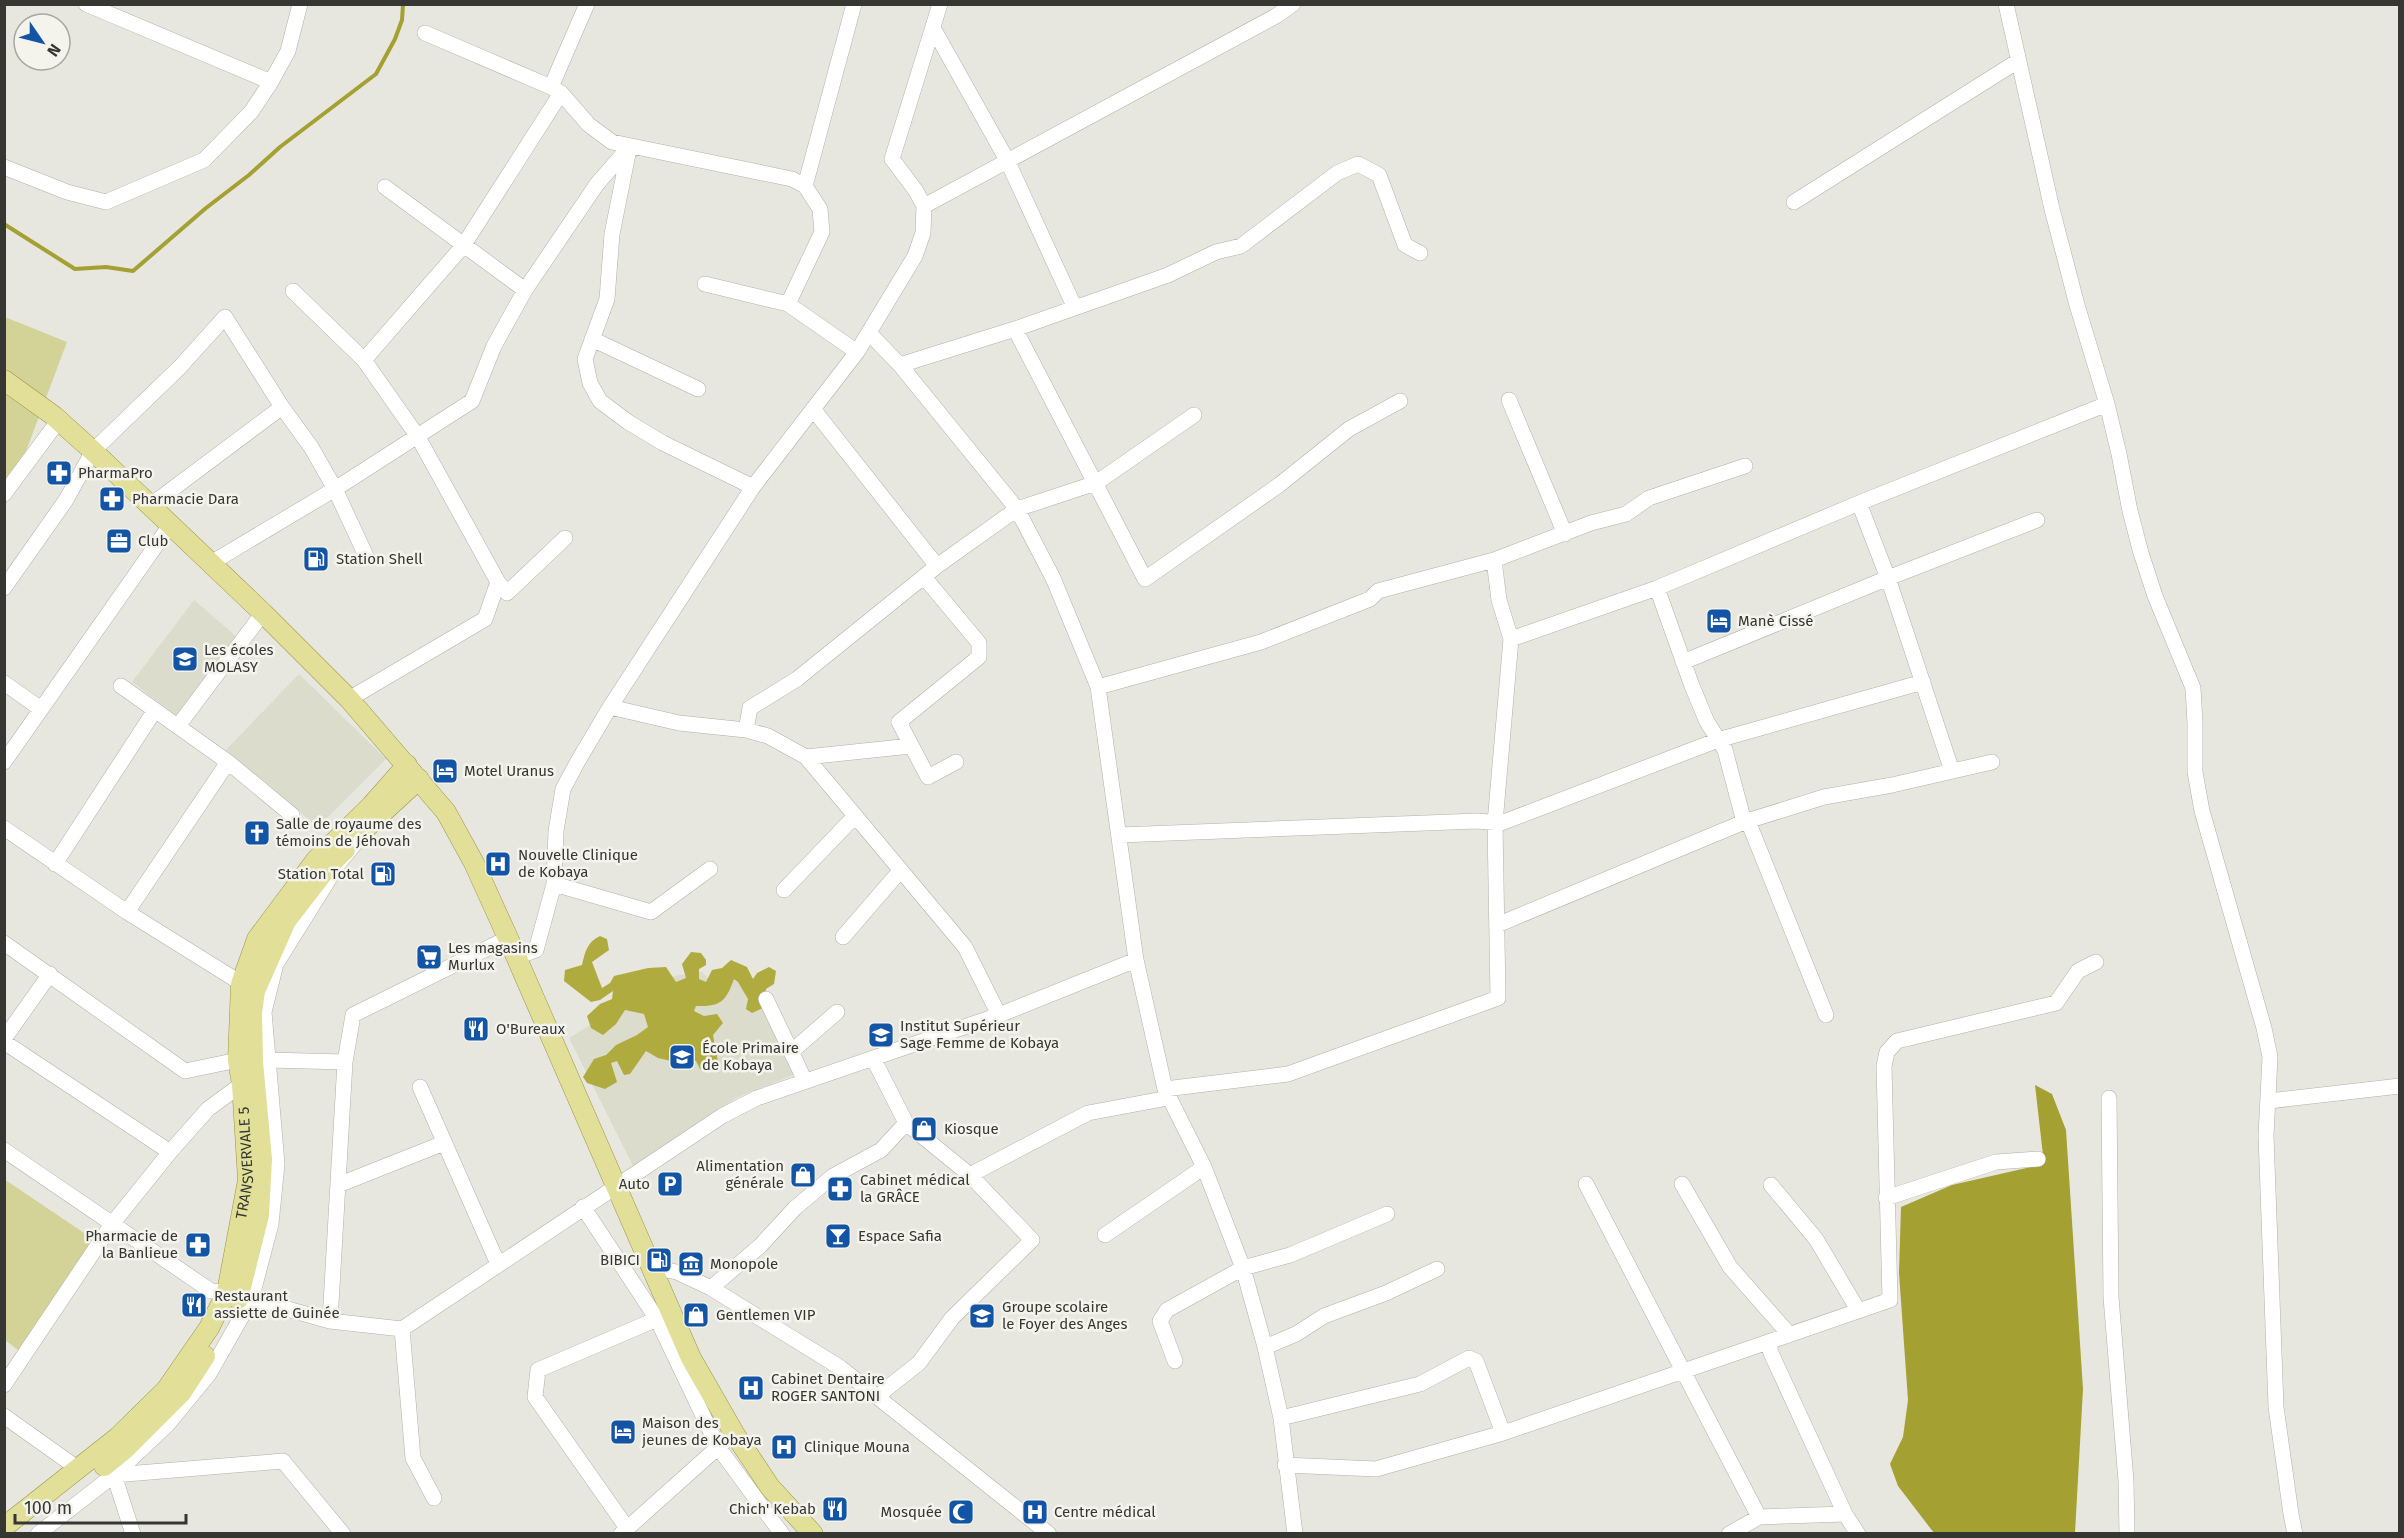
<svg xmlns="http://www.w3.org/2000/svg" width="2404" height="1538" font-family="'Fira Sans',sans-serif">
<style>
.built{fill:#dcdccd}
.green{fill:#d4d397}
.forest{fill:#b0ab3f}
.water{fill:#a4a032}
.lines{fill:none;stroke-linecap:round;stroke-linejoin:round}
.stream{stroke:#a4a032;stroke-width:4}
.minor-casing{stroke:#b1b1a9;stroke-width:16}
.major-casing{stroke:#999648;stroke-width:21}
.minor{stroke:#fff;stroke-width:15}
.major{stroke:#e2df98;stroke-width:20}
.labels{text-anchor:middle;stroke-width:5;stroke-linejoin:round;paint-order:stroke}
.poi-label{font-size:15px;fill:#363633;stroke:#f4f4ed;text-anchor:start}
.street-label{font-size:15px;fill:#363633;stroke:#f4f4ed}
</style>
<rect width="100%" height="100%" fill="#e7e7df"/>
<path class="built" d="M194 600 237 637 178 717 132 682Z
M299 674 386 759 318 827 226 750Z
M736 962 777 1034 793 1075 738 1097 634 1168 569 1038 667 977 702 972 711 981Z"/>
<path class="green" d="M5 317 67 342 5 507Z
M4 1179 93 1239 18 1350 5 1340Z"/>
<path class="forest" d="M600 936 607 939 609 950 592 962 602 988 610 983 614 976 648 968 666 967 676 982 686 978 682 964 691 952 701 953 706 960V965L699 969V979L706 982 712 970 722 968 731 960 747 967 753 979 757 973 769 967 776 971 774 984 766 989 765 1007 752 1013 746 1009 748 999 738 982 734 979C726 1001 721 1007 696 1006L694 1011 704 1016 717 1014 723 1023 713 1035 718 1062 714 1069H700L696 1061 678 1057 676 1062 658 1058 646 1051 630 1074 624 1075 617 1061 611 1063 617 1082 605 1089 587 1083 583 1077 594 1059 606 1055 616 1045 637 1035 648 1027 644 1014 625 1010 616 1024 603 1035 591 1028 587 1016 600 1004 612 999 613 991 600 1000 591 1002 564 981 565 970 582 965C585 952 587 942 600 936Z"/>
<path class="water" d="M2035 1085 2052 1094 2066 1130 2083 1389 2075 1533H1934L1898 1486 1890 1464 1903 1437 1908 1400 1899 1273 1901 1207 1952 1185 2044 1164Z"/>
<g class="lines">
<path class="stream" d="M4 224 75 269 106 267 133 271 206 208 249 175 280 147 376 74 395 39 402 20 403 4"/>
<defs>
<path id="minor" d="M86 4 271 82
M2006 4 2052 209 2077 305 2107 404 2119 454 2130 511 2141 553 2155 596 2193 688 2195 723V772L2202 811 2264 1028 2270 1057 2266 1136 2276 1407 2291 1514 2295 1534
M933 28 1007 160 1075 308
M425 33 551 87 561 93 589 125 612 142 792 179 805 186 820 209 822 232 788 304
M551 87 587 4
M629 149 612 234 607 299 585 359 590 383 600 401 628 422 663 443 753 487
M4 167 67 192 106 202 204 160 251 112 271 82 288 51 300 4
M805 186 854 4
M385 187 525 290
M1794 202 2018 61
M924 206 1276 16 1293 4
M705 284 788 304 857 352
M293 291 364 360 463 246 561 93
M1015 329 1145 579 1279 485 1349 429 1400 401
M869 333 900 365 1017 509 1053 578 1098 687 1136 960 1165 1089 1204 1167 1243 1268 1265 1347 1281 1418 1295 1534
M592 339 698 389
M900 365 1015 329 1168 275 1216 252 1241 246 1337 173 1358 164 1379 175 1405 245 1420 253
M1509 400 1565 534
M813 409 937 566
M4 494 59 420
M1859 503 1888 578 1952 771
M151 505 282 407
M1494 560 1499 600 1511 639 1657 588 1692 686 1707 722 1725 750 1744 822 1824 797 1892 785 1992 762
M211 563 335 489 472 401 494 346 525 290 597 184 630 146
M924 577 979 643V657L899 722 928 777 956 762
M498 582 507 593 565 538
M4 588 66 500 93 451 180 367 225 317 282 407 311 447 335 489 367 558
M1657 588 1859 503 2107 404
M1683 662 1888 578 2037 520
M4 683 41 709
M121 686 228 762 292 815
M1098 687 1261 642 1370 599 1378 591 1494 560 1591 523 1626 514 1649 498 1745 466
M349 699 485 619 498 582 418 437 364 360
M610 707 679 723 746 730 768 736 806 757 965 947 999 1015
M178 726 263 613
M746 730 750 708 797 679 937 566 1017 509 1096 483 1194 415
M806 757 911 746
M4 762 171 524
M1748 821 1826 1015
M4 828 127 912 249 988
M1120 835 1477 821 1501 823 1718 740 1923 682
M55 864 155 710
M554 884 651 912 710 869
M784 890 855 816
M127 912 228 762
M1497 925 1744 822
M843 937 900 871
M4 943 185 1071 238 1060
M517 957 536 950 554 884 556 831 563 789 578 761 610 707 753 487 857 352 915 256 923 233 924 206 916 191 892 159 940 4
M766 999 805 1081
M4 1039 50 974
M4 1042 170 1152
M791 1052 837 1012
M873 1058 906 1123 970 1175 1032 1240 952 1318 919 1363 886 1389 879 1398
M269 1060 345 1062
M420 1087 498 1264
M1165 1089 1288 1074 1498 998 1495 823 1511 639
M2109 1098 2111 1297 2126 1481 2127 1534
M2269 1101 2400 1086
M4 1150 211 1291 227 1292 330 1321 402 1329 722 1116 757 1098 999 1015 1136 960
M970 1175 1088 1113 1168 1098
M1586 1184 1759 1517
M1682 1184 1730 1267 1789 1334
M338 1185 444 1143
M1771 1185 1816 1239 1858 1310
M1886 1198 1996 1162 2038 1159
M583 1207 657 1319 718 1447 782 1534
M1105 1235 1204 1167
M650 1267 677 1272 711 1288 841 1368 1049 1534
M711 1288 760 1246 795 1208 833 1176 881 1150 906 1123
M330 1321 345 1062 353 1015 508 938
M402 1329 413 1458 434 1498
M1265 1347 1296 1334 1324 1316 1386 1293 1437 1269
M1175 1361 1160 1321 1167 1310 1243 1268 1290 1255 1387 1214
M4 1385 112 1224 170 1152 208 1109 242 1084
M4 1416 80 1470
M1281 1418 1420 1384 1469 1358 1476 1361 1503 1433
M1285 1465 1376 1469 1503 1433 1768 1342
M1845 1514 1858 1534
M627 1528 535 1397 538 1370 657 1319
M38 1534 114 1475 168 1424 209 1374 251 1300 271 1224 277 1164 264 1012 276 964 339 863 374 821
M133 1534 114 1475 283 1461 343 1534
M621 1534 725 1441
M1729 1534 1759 1517 1845 1514 1771 1353 1768 1342 1890 1300 1884 1066 1887 1052 1897 1041 2056 1003 2078 971 2096 962"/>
<g id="major">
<path d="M4 380 54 416 93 451 263 613 349 699 446 812 474 863 508 938 691 1358 734 1433 770 1487 813 1534"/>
<path d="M367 827 419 779"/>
<path d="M238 1299 259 1215 262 1159 253 1062 252 1013 255 991 286 921 330 864 345 850"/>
<path d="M104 1466 125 1449 181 1393 205 1356"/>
<path id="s1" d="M4 1527 118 1437 166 1390 209 1328 227 1292 248 1180 242 1084 238 1060 241 984 257 939 316 860 371 806 407 765"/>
</g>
</defs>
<use href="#minor" class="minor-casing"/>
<use href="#major" class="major-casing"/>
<use href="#minor" class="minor"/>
<use href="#major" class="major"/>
</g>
<defs>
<symbol id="pharmacy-square" viewBox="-11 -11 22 22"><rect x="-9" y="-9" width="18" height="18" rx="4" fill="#1354a4" stroke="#f4f4ed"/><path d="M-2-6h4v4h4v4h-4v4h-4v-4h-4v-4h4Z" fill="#fff"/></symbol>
<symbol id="office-square" viewBox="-11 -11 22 22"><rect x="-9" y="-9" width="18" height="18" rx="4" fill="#1354a4" stroke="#f4f4ed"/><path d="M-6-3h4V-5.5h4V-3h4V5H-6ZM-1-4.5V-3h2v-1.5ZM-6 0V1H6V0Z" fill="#fff"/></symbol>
<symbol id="fuel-square" viewBox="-11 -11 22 22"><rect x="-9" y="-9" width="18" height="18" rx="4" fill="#1354a4" stroke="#f4f4ed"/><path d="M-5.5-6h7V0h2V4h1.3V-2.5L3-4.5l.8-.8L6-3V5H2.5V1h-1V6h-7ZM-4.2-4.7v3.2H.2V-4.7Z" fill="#fff"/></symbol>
<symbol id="hotel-square" viewBox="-11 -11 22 22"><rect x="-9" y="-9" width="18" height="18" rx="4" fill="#1354a4" stroke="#f4f4ed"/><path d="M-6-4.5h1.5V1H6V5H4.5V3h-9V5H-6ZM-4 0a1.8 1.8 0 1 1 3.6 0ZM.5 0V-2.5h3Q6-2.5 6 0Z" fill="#fff"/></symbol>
<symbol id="school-square" viewBox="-11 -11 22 22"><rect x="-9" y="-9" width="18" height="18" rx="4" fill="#1354a4" stroke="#f4f4ed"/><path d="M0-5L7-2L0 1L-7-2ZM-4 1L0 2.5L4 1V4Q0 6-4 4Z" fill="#fff"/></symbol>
<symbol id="church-square" viewBox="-11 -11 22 22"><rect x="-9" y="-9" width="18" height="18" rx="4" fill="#1354a4" stroke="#f4f4ed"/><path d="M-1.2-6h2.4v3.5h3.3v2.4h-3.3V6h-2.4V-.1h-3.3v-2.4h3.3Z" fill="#fff"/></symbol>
<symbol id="hospital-square" viewBox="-11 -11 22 22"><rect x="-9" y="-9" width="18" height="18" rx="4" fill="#1354a4" stroke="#f4f4ed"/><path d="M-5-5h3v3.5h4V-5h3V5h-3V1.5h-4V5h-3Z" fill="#fff"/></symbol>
<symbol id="supermarket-square" viewBox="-11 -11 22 22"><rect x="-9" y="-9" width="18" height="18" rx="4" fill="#1354a4" stroke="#f4f4ed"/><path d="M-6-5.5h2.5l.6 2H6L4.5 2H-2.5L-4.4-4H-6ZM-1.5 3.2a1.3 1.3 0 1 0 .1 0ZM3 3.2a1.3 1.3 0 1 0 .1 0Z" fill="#fff"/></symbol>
<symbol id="restaurant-square" viewBox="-11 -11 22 22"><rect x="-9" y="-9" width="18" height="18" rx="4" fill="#1354a4" stroke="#f4f4ed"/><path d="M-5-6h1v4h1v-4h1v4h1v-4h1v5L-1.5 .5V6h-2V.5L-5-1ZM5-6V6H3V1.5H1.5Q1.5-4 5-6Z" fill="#fff"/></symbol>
<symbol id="university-square" viewBox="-11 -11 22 22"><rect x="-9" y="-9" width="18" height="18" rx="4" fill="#1354a4" stroke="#f4f4ed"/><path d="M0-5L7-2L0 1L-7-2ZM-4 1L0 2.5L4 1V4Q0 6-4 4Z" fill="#fff"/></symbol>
<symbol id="shop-square" viewBox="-11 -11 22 22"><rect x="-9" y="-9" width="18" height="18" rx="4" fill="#1354a4" stroke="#f4f4ed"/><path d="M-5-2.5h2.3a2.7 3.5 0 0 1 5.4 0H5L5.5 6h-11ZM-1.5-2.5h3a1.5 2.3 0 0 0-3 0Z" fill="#fff"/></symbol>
<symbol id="parking-square" viewBox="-11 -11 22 22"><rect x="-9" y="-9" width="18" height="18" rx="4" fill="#1354a4" stroke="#f4f4ed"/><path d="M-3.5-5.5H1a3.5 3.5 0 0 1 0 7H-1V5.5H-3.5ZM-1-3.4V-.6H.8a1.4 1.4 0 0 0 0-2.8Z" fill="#fff"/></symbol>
<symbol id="bar-square" viewBox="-11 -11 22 22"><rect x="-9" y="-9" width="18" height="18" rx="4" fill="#1354a4" stroke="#f4f4ed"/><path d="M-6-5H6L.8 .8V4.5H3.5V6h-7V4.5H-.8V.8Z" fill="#fff"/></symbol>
<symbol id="museum-square" viewBox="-11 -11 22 22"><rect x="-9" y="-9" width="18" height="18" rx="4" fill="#1354a4" stroke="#f4f4ed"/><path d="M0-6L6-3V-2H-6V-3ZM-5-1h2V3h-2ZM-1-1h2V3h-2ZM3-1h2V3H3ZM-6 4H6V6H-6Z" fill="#fff"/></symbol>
<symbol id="mosque-square" viewBox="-11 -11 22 22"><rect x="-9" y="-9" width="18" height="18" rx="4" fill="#1354a4" stroke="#f4f4ed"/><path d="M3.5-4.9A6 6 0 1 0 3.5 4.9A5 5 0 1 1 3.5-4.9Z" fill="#fff"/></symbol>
</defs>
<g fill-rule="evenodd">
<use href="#pharmacy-square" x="44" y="458" width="30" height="30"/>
<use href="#pharmacy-square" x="97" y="484" width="30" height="30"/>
<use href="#office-square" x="104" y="526" width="30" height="30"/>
<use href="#fuel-square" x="301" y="544" width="30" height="30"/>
<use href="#hotel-square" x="1704" y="606" width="30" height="30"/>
<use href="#school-square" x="170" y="644" width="30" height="30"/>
<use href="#hotel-square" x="430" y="756" width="30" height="30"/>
<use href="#church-square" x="242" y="818" width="30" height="30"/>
<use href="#hospital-square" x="483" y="849" width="30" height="30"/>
<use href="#fuel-square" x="368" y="859" width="30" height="30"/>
<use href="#supermarket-square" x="414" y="942" width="30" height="30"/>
<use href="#restaurant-square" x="461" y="1014" width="30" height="30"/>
<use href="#university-square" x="866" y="1020" width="30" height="30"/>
<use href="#school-square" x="667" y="1042" width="30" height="30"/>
<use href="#shop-square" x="909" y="1114" width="30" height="30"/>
<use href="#shop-square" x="788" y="1160" width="30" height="30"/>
<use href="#parking-square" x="655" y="1169" width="30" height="30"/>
<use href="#pharmacy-square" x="825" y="1174" width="30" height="30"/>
<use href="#bar-square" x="823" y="1221" width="30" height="30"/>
<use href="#pharmacy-square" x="183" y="1230" width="30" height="30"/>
<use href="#fuel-square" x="644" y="1245" width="30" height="30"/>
<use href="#museum-square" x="676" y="1249" width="30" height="30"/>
<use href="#restaurant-square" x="179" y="1290" width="30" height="30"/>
<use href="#shop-square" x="681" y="1300" width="30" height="30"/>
<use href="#school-square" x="967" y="1301" width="30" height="30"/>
<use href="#hospital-square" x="736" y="1373" width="30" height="30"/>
<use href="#hotel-square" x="608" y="1417" width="30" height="30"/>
<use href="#hospital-square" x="769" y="1432" width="30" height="30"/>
<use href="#restaurant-square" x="820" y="1494" width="30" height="30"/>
<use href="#mosque-square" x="946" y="1497" width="30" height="30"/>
<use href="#hospital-square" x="1020" y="1497" width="30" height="30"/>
</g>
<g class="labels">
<g class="poi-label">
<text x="78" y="478">PharmaPro</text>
<text x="132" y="504">Pharmacie Dara</text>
<text x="138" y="546">Club</text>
<text x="336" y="564">Station Shell</text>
<text x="1738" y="626">Manè Cissé</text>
<text x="204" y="655">Les écoles<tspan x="204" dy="17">MOLASY</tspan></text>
<text x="464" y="776">Motel Uranus</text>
<text x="276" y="829">Salle de royaume des<tspan x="276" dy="17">témoins de Jéhovah</tspan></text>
<text x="518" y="860">Nouvelle Clinique<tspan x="518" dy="17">de Kobaya</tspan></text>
<text x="364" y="879" text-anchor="end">Station Total</text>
<text x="448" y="953">Les magasins<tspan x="448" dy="17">Murlux</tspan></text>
<text x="900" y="1031">Institut Supérieur<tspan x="900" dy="17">Sage Femme de Kobaya</tspan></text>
<text x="496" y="1034">O'Bureaux</text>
<text x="702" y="1053">École Primaire<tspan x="702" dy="17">de Kobaya</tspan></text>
<text x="944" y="1134">Kiosque</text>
<text x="784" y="1171" text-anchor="end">Alimentation<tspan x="784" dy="17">générale</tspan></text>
<text x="860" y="1185">Cabinet médical<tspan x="860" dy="17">la GRÂCE</tspan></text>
<text x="650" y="1189" text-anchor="end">Auto</text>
<text x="178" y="1241" text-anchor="end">Pharmacie de<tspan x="178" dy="17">la Banlieue</tspan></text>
<text x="858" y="1241">Espace Safia</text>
<text x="640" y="1265" text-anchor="end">BIBICI</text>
<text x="710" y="1269">Monopole</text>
<text x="214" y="1301">Restaurant<tspan x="214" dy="17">assiette de Guinée</tspan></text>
<text x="1002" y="1312">Groupe scolaire<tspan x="1002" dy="17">le Foyer des Anges</tspan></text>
<text x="716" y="1320">Gentlemen VIP</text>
<text x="771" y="1384">Cabinet Dentaire<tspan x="771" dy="17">ROGER SANTONI</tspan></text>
<text x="642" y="1428">Maison des<tspan x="642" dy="17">jeunes de Kobaya</tspan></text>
<text x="804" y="1452">Clinique Mouna</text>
<text x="816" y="1514" text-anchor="end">Chich' Kebab</text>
<text x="942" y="1517" text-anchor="end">Mosquée</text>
<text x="1054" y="1517">Centre médical</text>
</g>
<g class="street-label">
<text dy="5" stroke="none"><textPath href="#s1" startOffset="459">TRANSVERVALE 5</textPath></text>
</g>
</g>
<rect width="2404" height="1538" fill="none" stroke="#363633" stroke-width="12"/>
<g transform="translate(42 42) rotate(125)"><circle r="28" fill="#f4f4ed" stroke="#a8a8a3" stroke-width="1.5"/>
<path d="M0-4.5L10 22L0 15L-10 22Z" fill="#1354a4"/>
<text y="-9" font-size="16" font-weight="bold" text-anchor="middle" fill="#363633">N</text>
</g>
<path d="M15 1514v9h171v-9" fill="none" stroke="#363633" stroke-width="3"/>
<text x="24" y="1514" font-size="18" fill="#363633" stroke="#f4f4ed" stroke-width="4.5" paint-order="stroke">100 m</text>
</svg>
